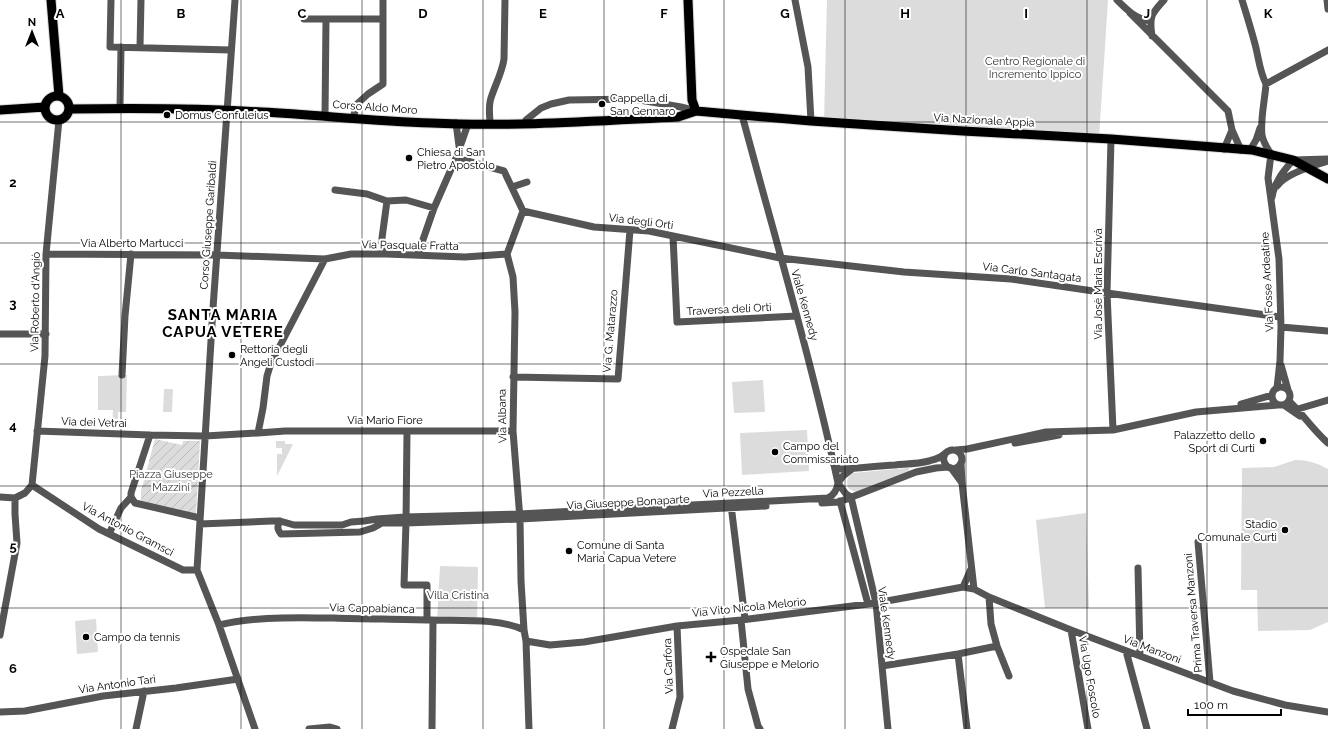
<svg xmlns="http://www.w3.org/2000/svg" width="1328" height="729" font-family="Raleway,sans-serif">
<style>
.green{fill:#dcdcdc}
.garden{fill:url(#garden-furrows)}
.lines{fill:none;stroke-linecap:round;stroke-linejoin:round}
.major-casing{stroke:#dbdbdb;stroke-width:11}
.minor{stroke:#555;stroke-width:7}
.major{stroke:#000;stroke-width:9}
.grid{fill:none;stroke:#000;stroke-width:1;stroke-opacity:0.55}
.poi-dot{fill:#000;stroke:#fff;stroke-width:1.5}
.labels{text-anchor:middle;stroke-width:4;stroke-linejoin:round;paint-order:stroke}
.park-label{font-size:11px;fill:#333;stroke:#fff}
.poi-label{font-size:11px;fill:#000;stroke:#fff;text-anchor:start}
.street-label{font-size:11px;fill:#000;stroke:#fff}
.district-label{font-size:15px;font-weight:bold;letter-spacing:1px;fill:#000;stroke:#fff}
.grid-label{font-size:13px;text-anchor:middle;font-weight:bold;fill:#000;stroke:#fff;stroke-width:4;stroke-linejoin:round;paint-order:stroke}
</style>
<defs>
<pattern id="garden-furrows" width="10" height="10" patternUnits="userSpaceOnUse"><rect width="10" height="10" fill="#dcdcdc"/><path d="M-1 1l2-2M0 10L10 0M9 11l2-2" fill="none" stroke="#bbb"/></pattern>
</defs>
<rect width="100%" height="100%" fill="#fff"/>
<path class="green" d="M827 0H1108L1099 138 824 122Z
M127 375 126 412H118V426H112L113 410H98V376Z
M763 380 765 412 734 413 732 382Z
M164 389H173L172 412H163Z
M807 430 809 471 742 475 740 433Z
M276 441H285V444H293L277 476V454H282V448H276Z
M1295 460C1308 460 1317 463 1328 469V622L1310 630 1258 631 1257 590H1241L1242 468 1274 467Z
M907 468H909V471L856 492 849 489C846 483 846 477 853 473Z
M1086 513 1089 608H1045L1036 520Z
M440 566 478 567 477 621H437Z
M96 619 98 652 77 654 75 621Z"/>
<path class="garden" d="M155 439 182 445 183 441H200L196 514 141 502V491Z"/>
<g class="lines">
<defs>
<path id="major" d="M51 0 59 96
M688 0 692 100 696 111
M45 108a12 12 0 1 1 24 0a12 12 0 1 1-24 0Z
M70 109C134 108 198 108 262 112 318 115 374 121 431 123 513 127 596 121 678 117L696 111 811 121 963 131 1111 139 1252 150 1293 160 1328 179
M0 110 45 107"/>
</defs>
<use href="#major" class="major-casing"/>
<path class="minor" d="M111 0 110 47 231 50
M235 0 213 308 197 570 219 625 255 729
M795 0 808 67 811 121
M1117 0C1127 10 1136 19 1150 21
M1242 0C1247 16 1252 32 1256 48 1259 61 1260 72 1266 84
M1327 0 1328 9
M1130 13 1228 111 1232 130 1241 150
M304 19H383
M1152 36C1149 17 1151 14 1164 0
M140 47 141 0
M1266 84C1265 99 1260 121 1262 135 1263 142 1267 148 1271 154L1268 178 1279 259 1281 327 1280 361 1277 388
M1266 84 1328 50
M120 108 121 47
M325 116 326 19
M353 118 357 104 368 94 383 84V0
M456 123 459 146
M490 124C490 116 488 106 491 98 495 85 502 73 504 59L505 0
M525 124 526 120 541 108 551 104 569 100 634 99 681 107 696 111
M1111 139 1107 293 1113 430
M1224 149 1232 130
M1250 150 1256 140 1260 128
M456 158 504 171 523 211 507 254 513 277 515 312 513 431 520 519 521 581 524 630 526 641 529 729
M1277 186C1285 174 1314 165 1328 161
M512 187 527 182
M335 190 367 194 387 201
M1272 197C1275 181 1283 172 1293 160L1328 159
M523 211 594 227 649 231 780 258 904 272 1011 279 1107 293 1280 317
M673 236 677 322 797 316
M46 254 217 255 325 259 351 254H386L465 257 507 254
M383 254 382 238 387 201 406 200 434 208
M418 254 434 208 456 158 468 124
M1281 327 1328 331
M0 334H46
M1281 365 1288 390
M122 375 125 316 131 254
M513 377 618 379 630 230
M1272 396a9 9 0 1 1 18 0a9 9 0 1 1-18 0Z
M1289 401C1303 414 1313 430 1328 443
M1241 404 1272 395
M1284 405 1300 416
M1298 409 1328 400
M37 431 150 435
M258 433 285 431H513
M1015 443 1059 435
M956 450 967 449 1046 432 1113 430 1196 412 1278 405
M961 463 962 483 974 589
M834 465 839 469H843C860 468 878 466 895 465 906 464 918 464 929 461 932 460 937 459 940 457 945 455 947 449 953 450 961 450 965 460 959 466 951 474 940 463 945 454
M951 468 962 483
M32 485 45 356 46 254 59 120
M32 485 99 529 183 570H197
M0 497 15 498
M851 497 876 603 888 729
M851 497 846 494 838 483 843 476 852 469
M15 498 25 493 32 485
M840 501 868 604
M822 503 839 502 916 472 936 468 948 467
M731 505 745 619
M200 518 135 503 131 497V493L150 435 205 436 258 433 263 408 267 376 271 363 325 259
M280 521C277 527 277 529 281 534L360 532 373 528 382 523H406L407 431
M200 524 272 521H280L294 525H342L351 522 364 521 377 519 405 517 519 514 828 498C834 495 837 490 838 483 811 359 775 238 742 115
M109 534 121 508 131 497
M1198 542 1210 682
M1138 568 1140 656
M963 587 971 569
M989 597 991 624 997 646 1009 676
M427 620V585H404L406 523 520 519 766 506
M741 620 748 689 758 726 760 729
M219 625C257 616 295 618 334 618 366 619 399 619 431 620 459 621 500 618 524 630
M1071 630 1088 729
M0 635 17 543 15 514V498
M526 641 550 645 584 642 677 626 741 620 876 603 963 587 974 589 989 597 1071 630 1233 691 1285 705 1328 712
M1126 651 1147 729
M958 654 967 729
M882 666 958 654 997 646
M0 712 25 711 103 696 176 688 238 679
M136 729 144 691
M309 729 330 727 337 729
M432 729 433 621
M672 729 680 697 677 626"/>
<use href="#major" class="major"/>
</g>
<path class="grid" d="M121 0V729M241 0V729M362 0V729M483 0V729M604 0V729M724 0V729M845 0V729M966 0V729M1087 0V729M1207 0V729M0 122H1328M0 243H1328M0 364H1328M0 486H1328M0 608H1328"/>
<g class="poi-dot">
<circle cx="602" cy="104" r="4"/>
<circle cx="167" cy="115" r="4"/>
<circle cx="409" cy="158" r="4"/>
<circle cx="232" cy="355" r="4"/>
<circle cx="1263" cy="441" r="4"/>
<circle cx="775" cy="452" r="4"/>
<circle cx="1285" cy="530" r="4"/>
<circle cx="569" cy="551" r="4"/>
<circle cx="86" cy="637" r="4"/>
<path d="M709 651h4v4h4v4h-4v4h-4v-4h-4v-4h4z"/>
</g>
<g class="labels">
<g class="park-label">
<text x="1035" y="65">Centro Regionale di<tspan x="1035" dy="13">Incremento Ippico</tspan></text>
<text x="171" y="478">Piazza Giuseppe<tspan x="171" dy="13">Mazzini</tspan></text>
<text x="458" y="599">Villa Cristina</text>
</g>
<g class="poi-label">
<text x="610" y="102">Cappella di<tspan x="610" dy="13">San Gennaro</tspan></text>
<text x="175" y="119">Domus Confuleius</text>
<text x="417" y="156">Chiesa di San<tspan x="417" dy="13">Pietro Apostolo</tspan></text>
<text x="240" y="353">Rettoria degli<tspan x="240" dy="13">Angeli Custodi</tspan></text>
<text x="1255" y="439" text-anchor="end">Palazzetto dello<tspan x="1255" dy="13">Sport di Curti</tspan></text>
<text x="783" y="450">Campo del<tspan x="783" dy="13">Commissariato</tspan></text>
<text x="1277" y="528" text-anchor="end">Stadio<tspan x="1277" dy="13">Comunale Curti</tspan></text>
<text x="577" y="549">Comune di Santa<tspan x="577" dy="13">Maria Capua Vetere</tspan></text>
<text x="94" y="641">Campo da tennis</text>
<text x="720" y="655">Ospedale San<tspan x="720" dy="13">Giuseppe e Melorio</tspan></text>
</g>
<g class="street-label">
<text transform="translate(375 107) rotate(4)" y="4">Corso Aldo Moro</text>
<text transform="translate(984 120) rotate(3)" y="4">Via Nazionale Appia</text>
<text transform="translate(641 221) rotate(7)" y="4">Via degli Orti</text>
<text transform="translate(208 225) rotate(-86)" y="4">Corso Giuseppe Garibaldi</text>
<text x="132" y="247">Via Alberto Martucci</text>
<text transform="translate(410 245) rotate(1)" y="4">Via Pasquale Fratta</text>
<text transform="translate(1032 272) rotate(7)" y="4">Via Carlo Santagata</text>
<text transform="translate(1267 282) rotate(-93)" y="4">Via Fosse Ardeatine</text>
<text transform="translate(1098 284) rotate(-90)" y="4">Via Josè Maria Escrivà</text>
<text transform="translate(35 302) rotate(-89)" y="4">Via Roberto d'Angiò</text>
<text transform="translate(805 305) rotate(74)" y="4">Viale Kennedy</text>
<text transform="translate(729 309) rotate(-3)" y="4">Traversa deli Orti</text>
<text transform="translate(610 331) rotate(-85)" y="4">Via G. Matarazzo</text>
<text transform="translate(502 416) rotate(-91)" y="4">Via Albana</text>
<text x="385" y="424">Via Mario Fiore</text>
<text transform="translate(94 422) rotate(2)" y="4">Via dei Vetrai</text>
<text transform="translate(733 492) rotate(-3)" y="4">Via Pezzella</text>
<text transform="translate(628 502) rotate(-3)" y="4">Via Giuseppe Bonaparte</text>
<text transform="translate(128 529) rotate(28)" y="4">Via Antonio Gramsci</text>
<text transform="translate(749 607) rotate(-6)" y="4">Via Vito Nicola Melorio</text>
<text transform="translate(372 608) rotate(1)" y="4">Via Cappabianca</text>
<text transform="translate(1193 613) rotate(-95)" y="4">Prima Traversa Manzoni</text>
<text transform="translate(887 623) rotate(82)" y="4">Viale Kennedy</text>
<text transform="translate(1152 649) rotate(21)" y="4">Via Manzoni</text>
<text transform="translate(668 666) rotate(-92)" y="4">Via Carfora</text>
<text transform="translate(1090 677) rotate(80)" y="4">Via Ugo Foscolo</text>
<text transform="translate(117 684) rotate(-8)" y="4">Via Antonio Tari</text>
</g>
<g class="district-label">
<text x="223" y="320">SANTA MARIA<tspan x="223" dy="17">CAPUA VETERE</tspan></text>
</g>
</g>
<g class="grid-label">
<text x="60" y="18">A</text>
<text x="181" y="18">B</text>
<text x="302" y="18">C</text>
<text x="423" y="18">D</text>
<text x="543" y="18">E</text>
<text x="664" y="18">F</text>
<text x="785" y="18">G</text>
<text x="905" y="18">H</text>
<text x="1026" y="18">I</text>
<text x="1147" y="18">J</text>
<text x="1268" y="18">K</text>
<text x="13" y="187">2</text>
<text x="13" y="308">3</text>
<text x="13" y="430">4</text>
<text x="13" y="551">5</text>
<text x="13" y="673">6</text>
</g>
<g transform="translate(32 32)" stroke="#ffffff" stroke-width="3" paint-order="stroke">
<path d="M0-3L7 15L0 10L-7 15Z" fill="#000000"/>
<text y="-6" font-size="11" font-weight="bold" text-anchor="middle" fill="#000000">N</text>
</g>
<path d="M1188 709v6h93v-6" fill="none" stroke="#000000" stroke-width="2"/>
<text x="1194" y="709" font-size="12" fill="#000000" stroke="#ffffff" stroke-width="3" paint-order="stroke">100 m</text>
</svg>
